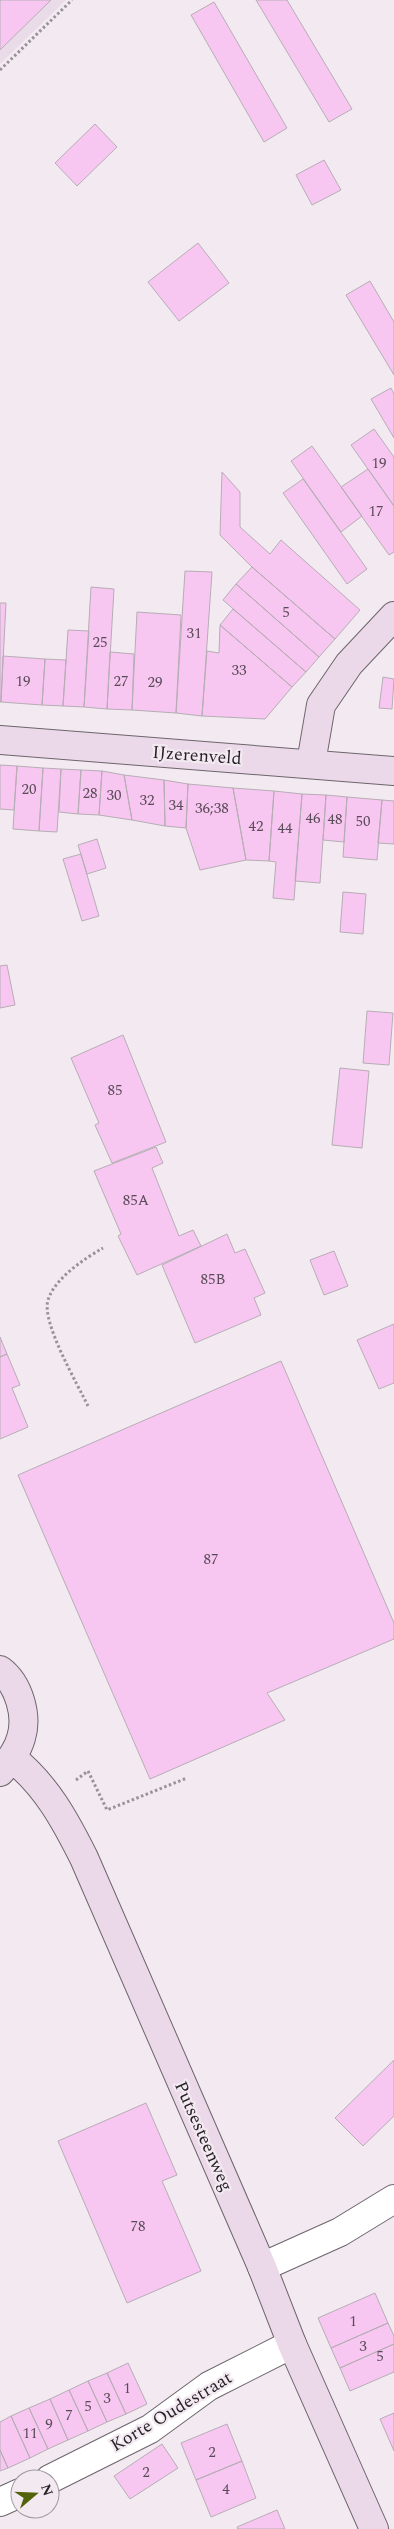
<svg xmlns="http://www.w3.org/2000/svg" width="394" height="2529" font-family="Spectral,serif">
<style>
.built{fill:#eadbe8}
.building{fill:#f8c7f1;stroke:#b6adb5}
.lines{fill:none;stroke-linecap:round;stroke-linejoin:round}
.street-casing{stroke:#6d656c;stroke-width:30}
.secondary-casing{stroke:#6d656c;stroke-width:30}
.path{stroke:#999298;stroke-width:3;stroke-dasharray:2.5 2.5;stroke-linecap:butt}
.street{stroke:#fff;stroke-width:28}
.secondary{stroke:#ebd9e9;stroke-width:28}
.labels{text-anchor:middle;stroke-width:4.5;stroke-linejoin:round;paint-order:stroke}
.number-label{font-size:15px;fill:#5a4b58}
.street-label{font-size:18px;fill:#262225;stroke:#f3e9f1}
</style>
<rect width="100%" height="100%" fill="#f3e9f1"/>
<path class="built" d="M0 0H66L0 64Z"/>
<path class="building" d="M0 0H51L0 50Z
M256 0H287L352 109 329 122Z
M214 2 287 128 264 142 191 15Z
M95 124 117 147 77 186 55 163Z
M324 160 341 190 312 205 296 175Z
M198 243 229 283 179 321 148 282Z
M370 281 394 322V375L346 295Z
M391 388 394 394V438L371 399Z
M374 429 394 457V506L351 445Z
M312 446 362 516 341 532 291 461Z
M368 469 394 506V552L389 555 341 487Z
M222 472 240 492V527L270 554 281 540 360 610 335 639 252 567 220 535Z
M303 479 367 569 347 584 283 493Z
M252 567 335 639 319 657 236 584Z
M185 571 212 572 202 716 176 713Z
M236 584 319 657 306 672 223 600Z
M91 587 114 589 107 709 84 707Z
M0 603H6L1 702H0Z
M233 609 306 672 292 687 220 625Z
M137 612 181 615 176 713 132 710Z
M220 625 292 687 265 719 202 716 207 651 219 653Z
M68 630 89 631 84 707 63 706Z
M110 652 134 654 132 710 107 709Z
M3 656 45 659 42 705 1 702Z
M45 659 66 660 63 706 42 705Z
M383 677 394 679 392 709 379 708Z
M0 765 17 766 14 810 0 809Z
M17 766 43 768 39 831 13 829Z
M43 768 61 769 57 832 39 831Z
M61 769 81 770 78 814 59 812Z
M81 770 102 771 99 815 78 814Z
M102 771 124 775 132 820 99 815Z
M124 775 164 780 165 826 132 820Z
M164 780 188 784 186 828 165 826Z
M188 784 233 788 246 860 200 870 186 828Z
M233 788 274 791 269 861 246 860Z
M274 791 302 794 294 900 273 898 276 862 269 861Z
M302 794 326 795 320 883 295 881Z
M326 795 347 797 344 842 323 840Z
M347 797 382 800 377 860 343 857Z
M382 800 394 801V844L378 843Z
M97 839 106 868 87 874 78 845Z
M81 854 99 916 82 921 63 859Z
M343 892 366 894 363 934 340 932Z
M7 965 15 1005 0 1008V966Z
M367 1011 393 1013 389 1065 363 1063Z
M123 1035 166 1142 112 1163 95 1125 99 1123 71 1058Z
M340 1068 369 1071 362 1148 332 1145Z
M156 1147 163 1163 152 1168 179 1236 193 1230 201 1246 137 1275 118 1236 121 1234 94 1171Z
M227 1234 235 1253 245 1249 265 1293 254 1298 261 1315 195 1343 162 1265Z
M334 1251 348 1286 324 1295 310 1260Z
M394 1324V1383L379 1389 357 1340Z
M0 1337 7 1354 0 1357Z
M7 1354 20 1385 12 1388 28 1427 0 1439V1357Z
M281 1361 394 1623V1639L267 1693 285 1720 150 1779 18 1475Z
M394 2060V2116L363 2146 335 2118Z
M146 2103 177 2175 162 2181 201 2271 127 2303 58 2141Z
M375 2293 388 2323 331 2348 318 2318Z
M388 2323 394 2336V2344L340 2368 331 2348Z
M394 2344V2372L350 2391 340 2368Z
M128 2363 147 2404 126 2414 107 2373Z
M107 2373 126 2414 107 2422 88 2381Z
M88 2381 107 2422 88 2431 69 2390Z
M69 2390 88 2431 68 2440 50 2399Z
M50 2399 68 2440 48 2449 29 2408Z
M29 2408 48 2449 30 2458 11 2416Z
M394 2413V2451L380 2419Z
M11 2416 30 2458 8 2468 0 2450V2422Z
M227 2424 242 2461 196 2480 181 2443Z
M162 2444 178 2468 130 2499 114 2476Z
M0 2450 8 2468 0 2471Z
M242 2461 256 2498 211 2517 196 2480Z
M277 2510 285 2529H238L237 2527Z"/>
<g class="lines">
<defs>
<path id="street" d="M262 2267 340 2232 394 2199
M50 2479 150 2429 209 2386 292 2344
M0 2502 20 2493"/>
<path id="secondary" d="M0 740 394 771
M311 763 321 705 349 664 394 616
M0 1670C19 1684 28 1716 21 1738 17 1752 9 1761 0 1772
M12 1758C46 1785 65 1820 84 1858L262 2267 292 2344 374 2529"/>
</defs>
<use href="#street" class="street-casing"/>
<use href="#secondary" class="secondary-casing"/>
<path class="path" d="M0 70 72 0
M88 1406C78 1385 41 1322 48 1300 55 1278 84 1259 103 1248
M76 1780 88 1771 107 1810 187 1778"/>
<use href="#street" class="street"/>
<use href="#secondary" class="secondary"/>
</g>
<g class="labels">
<g class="number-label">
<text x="379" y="468">19</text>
<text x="376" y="516">17</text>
<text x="286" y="617">5</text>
<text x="194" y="638">31</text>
<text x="100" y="647">25</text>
<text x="239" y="675">33</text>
<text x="23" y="686">19</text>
<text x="121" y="686">27</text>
<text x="155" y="687">29</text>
<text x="29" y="794">20</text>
<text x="90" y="798">28</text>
<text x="114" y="800">30</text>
<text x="147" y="805">32</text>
<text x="176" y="810">34</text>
<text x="212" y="813">36;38</text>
<text x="313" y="823">46</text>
<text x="335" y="824">48</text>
<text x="363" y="826">50</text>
<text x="256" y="831">42</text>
<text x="285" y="833">44</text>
<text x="115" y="1095">85</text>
<text x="136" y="1205">85A</text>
<text x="213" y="1284">85B</text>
<text x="211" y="1564">87</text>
<text x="138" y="2231">78</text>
<text x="353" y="2326">1</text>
<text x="363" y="2351">3</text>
<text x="380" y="2361">5</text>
<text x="127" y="2393">1</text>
<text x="107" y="2403">3</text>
<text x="88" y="2411">5</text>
<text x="69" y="2420">7</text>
<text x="49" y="2429">9</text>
<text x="30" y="2438">11</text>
<text x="212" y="2457">2</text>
<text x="146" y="2477">2</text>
<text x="226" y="2494">4</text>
</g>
<g class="street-label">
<text transform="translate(197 755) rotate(4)" y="6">IJzerenveld</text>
<text transform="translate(204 2136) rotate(66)" y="6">Putsesteenweg</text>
<text transform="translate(171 2411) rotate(-31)" y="6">Korte Oudestraat</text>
</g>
</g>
<g transform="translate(35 2494) rotate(71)"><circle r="24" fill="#f3e9f1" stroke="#a1999f"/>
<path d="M0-4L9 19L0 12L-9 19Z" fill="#52630a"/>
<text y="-8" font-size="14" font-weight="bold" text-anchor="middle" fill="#262225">N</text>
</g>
</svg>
